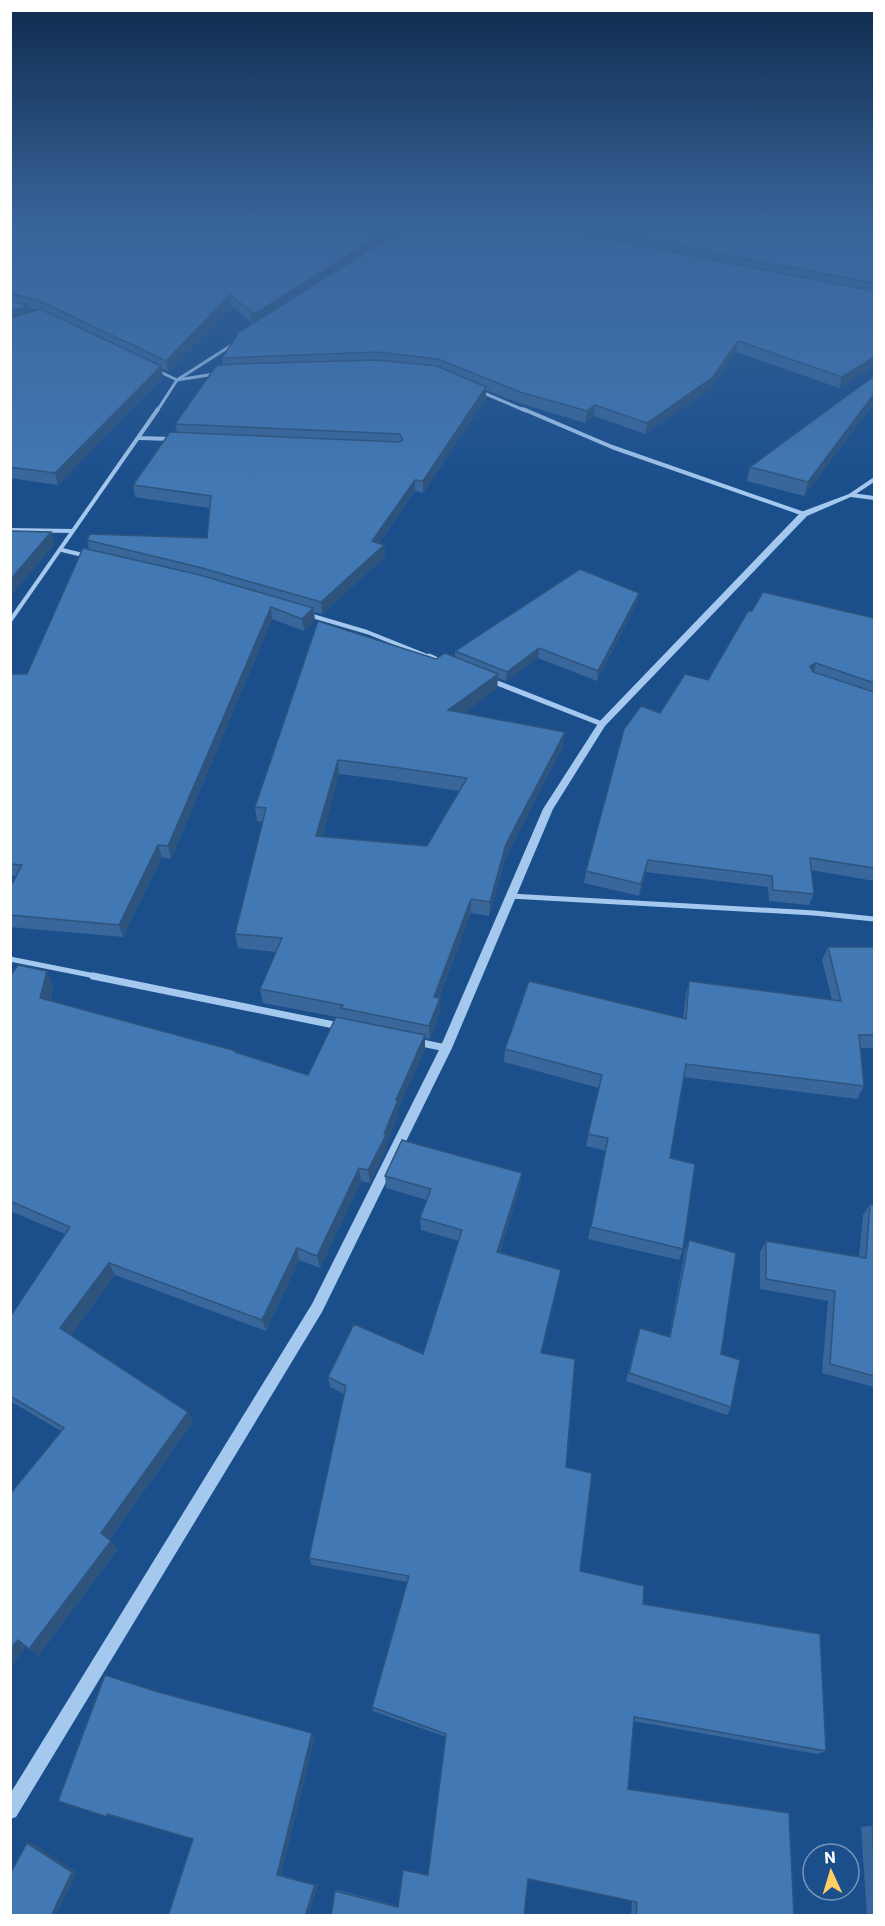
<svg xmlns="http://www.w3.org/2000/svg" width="885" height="1926" font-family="Roboto,sans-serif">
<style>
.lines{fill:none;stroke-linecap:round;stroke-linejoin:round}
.minor-far3{stroke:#a5c8ee;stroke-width:3}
.minor-far2{stroke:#a5c8ee;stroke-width:4}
.minor-far1{stroke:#a5c8ee;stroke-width:5}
.minor{stroke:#a5c8ee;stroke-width:7}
.tertiary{fill:#a5c8ee;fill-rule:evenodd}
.wall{fill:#39679b;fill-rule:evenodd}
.shaded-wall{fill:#2e547e}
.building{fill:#4278b4;stroke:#2e547e;stroke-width:1.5;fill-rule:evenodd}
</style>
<rect width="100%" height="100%" fill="#1a4f8c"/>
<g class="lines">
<path class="minor-far3" d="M156 370 177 380 215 374
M479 391 526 411
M157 411 177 380 235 343"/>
<path class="minor-far2" d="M523 409 612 447 804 514
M139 438 172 439
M851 495 874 498
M10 530 73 531
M62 550 87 556
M309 615 367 632 432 658
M10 621 158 409"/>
<path class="minor-far1" d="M429 656 438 660
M492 681 602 724
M510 896 814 913 874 919
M10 959 100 977"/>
<path class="minor" d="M93 976 339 1026
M417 1042 446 1048"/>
<path class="tertiary" d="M874 477V482L853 496 807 516 605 726 553 809 452 1048 322 1312 16 1817 10 1819V1794L312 1304 440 1048 543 809 599 722 801 512 849 494Z"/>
</g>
<path class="wall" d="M10 220H874V366L839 388 736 352 711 389 645 434 594 416 585 423 519 403 486 390V398L423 493 415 491 379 543 384 545 385 557 322 614 314 612 315 621 304 631 272 619 171 859 162 857 123 937 10 927V888L16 876H10V674H27L89 549 87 540 207 538 209 508 135 497 133 485 177 432 175 424 223 365 222 358 252 325 251 322 232 306 168 372 161 368 163 377 58 485 10 478ZM29 308 37 310 30 312Z
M874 376V403L804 496 747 481 750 467Z
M637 602 597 681 538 658 506 681 498 678 497 688 463 713 563 746 505 859 489 916 471 913 439 998 440 1012 430 1039 425 1038V1049L398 1109 399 1114 387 1142V1148L370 1183 361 1181 320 1268 299 1260 266 1331 115 1275 71 1335 188 1412 193 1422 109 1540 118 1549 39 1655 29 1649 27 1647 61 1431 10 1401V1313L12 1314 65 1234 10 1211V976L53 986 50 1001 237 1053 308 1075 342 1018 263 1003 260 989 276 952 238 948 235 934 263 822 257 821 255 807 436 659 455 657V651ZM339 774 394 781 459 791 427 846 322 836Z
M874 618V881L811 870 814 894 809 905 769 901 768 887 646 872 639 896 584 883 586 871 660 713 708 680Z
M828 947H874V1048H860L864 1086 857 1099 683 1077 670 1158 683 1249 679 1260 588 1239 606 1151 586 1146 599 1088 504 1062 505 1049 683 1019 686 995 689 981 832 1000 822 960Z
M522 1173 520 1185 500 1252 561 1270 541 1354 566 1467 580 1571 643 1604 826 1751 817 1754 633 1721 628 1789 794 1916H631L632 1901 528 1879 524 1916H331L335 1891 338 1890 398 1906 428 1875 446 1737 373 1711 372 1707 407 1582 312 1565 309 1558 344 1394 330 1387 328 1377 423 1354 459 1241 421 1230 420 1218 427 1200 386 1188 385 1176Z
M870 1204 874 1205V1387L822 1373 828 1301 760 1289V1252L766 1241 859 1257 863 1215Z
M689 1240 721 1354 731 1407 727 1415 626 1381 637 1336 640 1328 669 1337 685 1250Z
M158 1692 315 1736 281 1875 318 1885 308 1916H168L193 1839 115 1817V1818Z
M872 1826H874V1916H867L861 1827Z"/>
<path class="shaded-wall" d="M404 220H420L252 327 251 316Z
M230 295 232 306 168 372 166 361Z
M28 306 31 316 10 323V311Z
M738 341 736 352 711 389 645 434 647 423Z
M874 357V366L839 388 842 377Z
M161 366 163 377 58 485 55 473Z
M486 387V398L423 493V481Z
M874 394V403L804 496 808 482Z
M595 405 594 416 585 423 587 411Z
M415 480V491L372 553V541Z
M51 532 55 544 10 597V580Z
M384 545 385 557 322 614 321 602Z
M639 593 637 602 597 681 598 671Z
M271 607 272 619 171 859 168 846Z
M313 608 315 621 304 631 302 619Z
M539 648 538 658 506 681 507 672Z
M816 663 813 674 810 666Z
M498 674 497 688 448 725V710Z
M565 732 563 746 505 859 489 916 490 902 506 844Z
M338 760 339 774 318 850 316 836Z
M158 845 162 857 123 937 119 925Z
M648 860 646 872 639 896 641 884Z
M471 899V913L434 1010V997Z
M47 971 53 986 47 1013 40 998Z
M440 998V1012L430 1039 429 1026Z
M425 1035V1049L398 1109 399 1114 387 1142V1148L370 1183 368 1170 384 1134 396 1100Z
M359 1168 361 1181 320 1268 317 1256Z
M522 1173 520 1185 496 1263 497 1252Z
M297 1248 299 1260 266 1331 262 1320Z
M109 1263 115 1275 68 1339 60 1328Z
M188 1412 193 1422 108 1541 101 1533Z
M111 1541 118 1549 39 1655 29 1649Z
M18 1640 28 1645 10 1668V1649Z
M312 1733 315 1736 281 1875H277Z
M27 1843H32L77 1872 56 1916H51Z
M315 1885H318L308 1916H305Z"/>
<path class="building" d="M54 220H404L251 316 253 313 230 295 166 361 42 302 10 293V222Z
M417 220H523L707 259 874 291V357L842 377 738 341 713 377 647 423 595 405 587 411 520 392 438 359 377 352 222 358 239 332Z
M558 220H874V283L708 252Z
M10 300 28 306 10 311Z
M40 309 161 366 55 473 10 467V318Z
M376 360 437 366 486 387 423 481 415 480 372 541 384 545 321 602 202 568 87 540 90 534 207 538 211 496 133 485 170 432 399 442 403 440 400 434 175 424 216 366 232 364Z
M874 376V394L808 482 750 467Z
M10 531 51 532 10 580Z
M83 548 200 575 313 608 302 619 271 607 168 846 158 845 119 925 10 915V888L22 865 10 864V674H27Z
M580 569 639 593 598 671 539 648 507 672 455 651Z
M763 592 874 618V683L816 663 810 666 813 672 874 692V868L810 858 814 894 773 890 772 876 648 860 641 884 586 871 624 729 641 706 660 713 685 674 708 680 748 611H752Z
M318 621 436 659 445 653 498 674 448 710 565 732 506 844 490 902 471 899 434 997 440 998 429 1026 341 1008 343 1005 260 989 282 938 235 934 266 808 255 807ZM338 760 393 767 467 778 427 846 316 836Z
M828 947H874V1035H859L864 1086 686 1064 670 1158 695 1164 683 1249 591 1227 608 1138 588 1134 602 1075 505 1049 529 981 686 1019 689 981 841 1001Z
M18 965 47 971 40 998 236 1051 235 1052 308 1075 336 1017 425 1035 396 1100H398L384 1134 386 1135 368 1170 359 1168 317 1256 297 1248 262 1320 109 1263 60 1328 188 1412 101 1533 111 1541 29 1649 18 1640 10 1649V1494L64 1428 10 1396V1313L12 1314 70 1227 10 1201V976Z
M402 1140 522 1173 497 1252 561 1270 541 1353 575 1359 566 1467 592 1473 580 1571 644 1586 643 1604 820 1634 826 1751 634 1717 628 1789 789 1813 794 1916H636L637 1902 528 1879 524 1916H331L335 1891 398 1907 403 1870 428 1875 446 1734 372 1707 409 1576 309 1558 346 1386 328 1377 354 1324 423 1354 462 1230 420 1218 431 1189 385 1176Z
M870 1204 874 1205V1376L830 1364 835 1291 766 1279V1241L866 1258Z
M689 1240 736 1253 721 1354 740 1360 731 1407 629 1373 640 1328 670 1337Z
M105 1675 158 1692 312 1733 277 1875 315 1885 305 1916H168L193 1839 107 1814V1817L58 1801Z
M872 1826H874V1860Z
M27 1843 72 1872 51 1916H10V1874Z"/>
<linearGradient id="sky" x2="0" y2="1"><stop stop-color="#0e2b4d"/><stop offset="0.45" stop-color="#386399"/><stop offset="1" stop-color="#386399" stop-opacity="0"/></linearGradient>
<rect width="885" height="489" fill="url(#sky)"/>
<rect width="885" height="1926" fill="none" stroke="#ffffff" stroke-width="24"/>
<g transform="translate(831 1872) rotate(356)"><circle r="28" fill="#1a4f8c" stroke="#7695ba" stroke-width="1.5"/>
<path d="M0-4.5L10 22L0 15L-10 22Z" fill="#ffcd61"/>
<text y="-9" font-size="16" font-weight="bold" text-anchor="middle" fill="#ffffff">N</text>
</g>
</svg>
